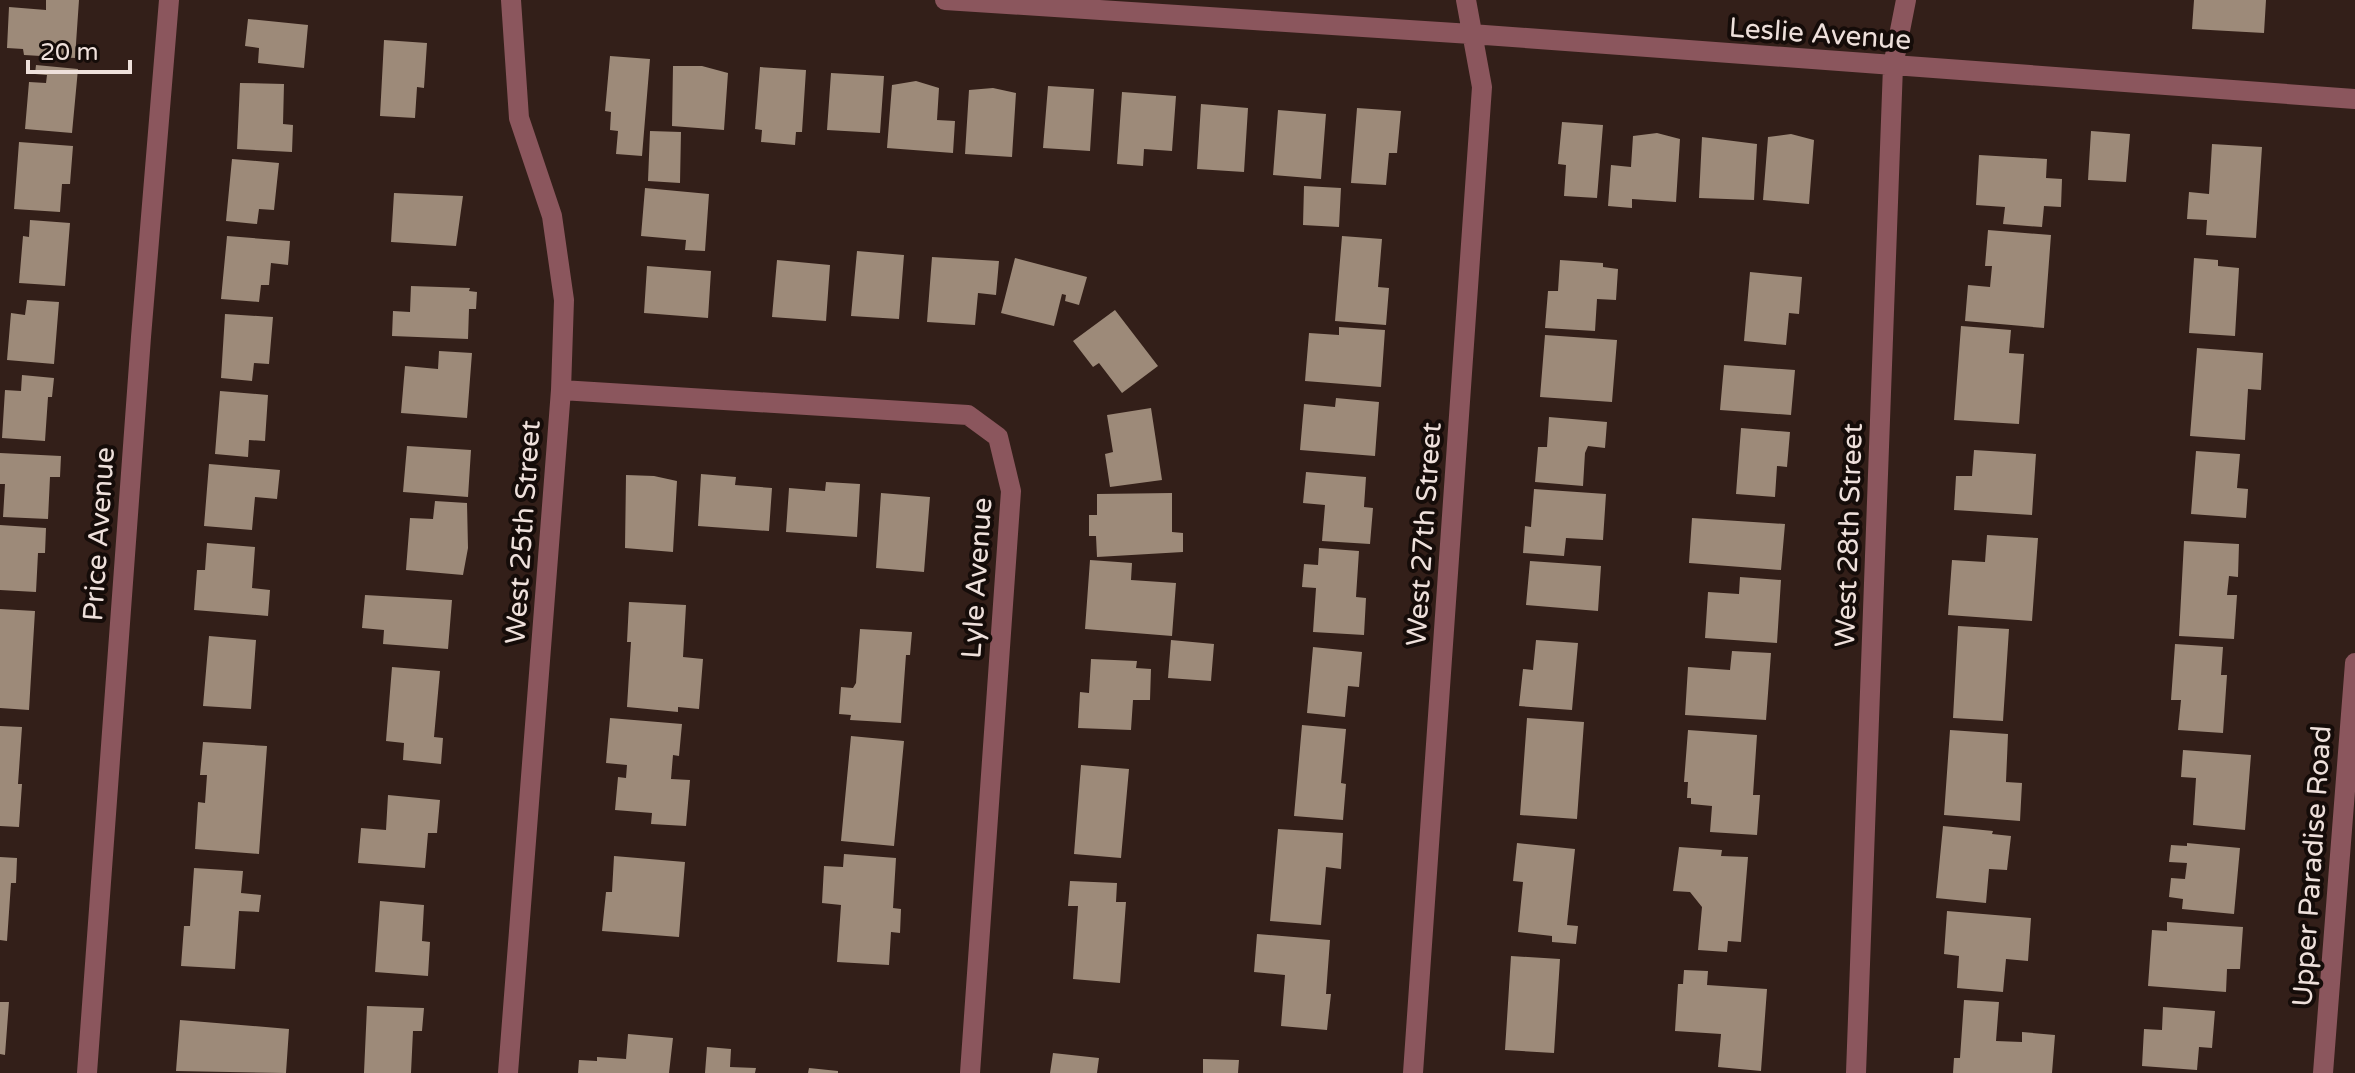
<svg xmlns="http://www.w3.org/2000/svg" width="2355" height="1073" font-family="'Varela Round',sans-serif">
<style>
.building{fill:#9d8a79}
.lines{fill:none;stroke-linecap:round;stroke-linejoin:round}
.minor{stroke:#8b565d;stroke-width:20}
.tertiary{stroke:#8b565d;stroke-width:20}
.labels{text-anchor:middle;stroke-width:8;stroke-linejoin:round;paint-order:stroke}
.street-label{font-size:28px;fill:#eee0db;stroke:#150c09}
</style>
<rect width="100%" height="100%" fill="#331f19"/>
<path class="building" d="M46 0H79L75 58 24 55 23 49 7 48 9 7 46 10Z
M2194 0H2266L2264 33 2192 29Z
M248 19 308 25 304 68 258 63 259 48 245 46Z
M384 40 427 43 424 88 417 87 415 118 380 116Z
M610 56 650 59 642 156 616 154 618 131 610 130 611 112 605 111Z
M36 65 78 69 72 133 25 129 29 82 46 83 47 75 35 74Z
M673 66H702L728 73 724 130 672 126Z
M760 67 806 70 802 132H796L795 145 761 142 762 130 755 129Z
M831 73 884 76 880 133 827 130Z
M916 81 939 88 937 120 955 121 953 153 887 148 892 85Z
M240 83 284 84 283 124 293 125 292 152 237 149Z
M1048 86 1094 89 1090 151 1043 148Z
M993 88 1016 93 1012 157 965 154 969 90Z
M1122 92 1176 96 1172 151 1144 149 1143 166 1117 164Z
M1201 104 1248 108 1244 172 1197 169Z
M1357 108 1401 111 1397 153H1389L1386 185 1351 183Z
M1278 110 1326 114 1321 179 1273 175Z
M1562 122 1603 125 1597 198 1564 196 1566 165 1558 164Z
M650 131 681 132 680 183 648 181Z
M2091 131 2130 134 2126 182 2088 180Z
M1657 133 1680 139 1676 202 1632 199V208L1608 206 1611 165 1631 167 1633 136Z
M1791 134 1814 140 1809 204 1763 200 1768 137Z
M1702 137 1757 144 1754 200 1699 198Z
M19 142 73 146 70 184H62L60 212 14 209Z
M2212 144 2262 147 2256 238 2206 235 2207 220 2187 219 2189 192 2209 194Z
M1979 155 2047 159 2046 178 2062 179 2061 207 2044 206 2042 227 2003 224 2005 207 1976 205Z
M232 159 279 163 274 210 259 209 257 224 226 221Z
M1304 186 1341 188 1339 227 1303 225Z
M645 188 709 194 705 251 685 250 686 240 641 236Z
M394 193 463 196 456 246 391 242Z
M30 220 70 223 65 286 19 283 23 236 29 237Z
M1988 230 2051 235 2044 328 1965 321 1968 285 1990 287 1992 266H1985Z
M227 236 290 241 288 265 271 263 269 285H261L259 302 221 299Z
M1342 236 1382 239 1378 287 1389 288 1386 325 1335 321Z
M857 251 904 255 899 319 851 316Z
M932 257 999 261 996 295 978 293 975 325 927 322Z
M1015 258 1087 277 1079 305 1065 301 1066 295 1062 294 1054 326 1001 313Z
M2194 258 2218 260V266L2239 268 2235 336 2189 333Z
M777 260 830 265 826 321 772 317Z
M1560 260 1603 263V267L1618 269 1616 300 1597 299 1595 331 1545 328 1548 291H1558Z
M647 266 711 271 708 318 644 313Z
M1750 272 1802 277 1799 314 1789 313 1786 345 1744 341Z
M411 286 470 288 469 291 477 292 476 309H469L468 339 392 336 393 311 410 312Z
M27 300 59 302 54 364 7 360 11 313 25 315Z
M1115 310 1158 366 1122 393 1099 363 1093 367 1073 341Z
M225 314 273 317 269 364 254 363 252 381 221 378Z
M1961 326 2011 330 2009 353 2024 354 2019 424 1954 420Z
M1339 327 1385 330 1381 387 1305 381 1309 333 1339 335Z
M1545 335 1617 340 1612 402 1540 397Z
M2197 348 2263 353 2261 390 2248 389 2245 440 2190 436Z
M439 351 472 353 467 418 401 413 405 366 438 369Z
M1724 365 1795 370 1791 415 1720 410Z
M22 375 54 378 52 397H48L45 441 2 438 5 390 21 391Z
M220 391 268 395 265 441 249 440 248 457 215 454Z
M1336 398 1379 402 1375 456 1300 450 1304 404 1335 407Z
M1151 408 1162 480 1110 487 1105 454 1113 452 1107 415Z
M1549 417 1607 422 1605 448 1588 446 1585 453 1583 486 1535 482 1538 447H1547Z
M1741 428 1790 432 1787 467 1777 466 1775 497 1736 494Z
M407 446 471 450 468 497 403 492Z
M1974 450 2036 454 2032 515 1954 510 1956 476H1972Z
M2196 451 2240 454 2237 488 2248 489 2246 518 2191 514Z
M0 453 61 456 60 477H50L48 519 3 517 5 484H0Z
M209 464 280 470 277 499 255 497 252 530 204 526Z
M1306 472 1366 477 1364 507 1373 508 1370 544 1322 541 1325 505 1303 503Z
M701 474 736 477 735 485 772 488 769 531 698 526Z
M626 475 654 476 677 481 673 552 625 548Z
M826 482 860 484 857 537 786 532 789 488 825 491Z
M1534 489 1606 494 1603 540 1566 538 1564 556 1523 553 1525 526 1531 527Z
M881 493 930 497 924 572 876 568Z
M1172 493V532L1183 533V552L1097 557 1096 536H1089V515H1097V494Z
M435 501 467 503 468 548 463 575 406 570 410 518 433 519Z
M1692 518 1785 524 1781 570 1689 563Z
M0 525 46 528 45 553H38L36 592 0 590Z
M1987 535 2038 538 2032 621 1948 615 1952 560 1985 562Z
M2184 541 2239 544 2238 577 2229 576 2227 595H2237L2234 639 2179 636Z
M207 543 255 547 252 588 270 590 268 616 194 610 197 570H205Z
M1319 548 1359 551 1356 597 1366 598 1364 635 1313 632 1316 588 1302 587 1304 564 1318 565Z
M1090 560 1132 563 1131 580 1176 583 1172 636 1085 629Z
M1530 561 1601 566 1598 611 1526 605Z
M1740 577 1781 580 1777 643 1705 638 1708 592 1739 594Z
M365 595 452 600 448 649 383 644 384 630 362 628Z
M629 602 686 605 683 657 703 659 699 709 678 707V712L627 707 631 642H627Z
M0 609 35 611 29 710 0 708Z
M1958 626 2009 629 2003 721 1953 718Z
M860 629 912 632 910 655H906L901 723 850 720 851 715 839 714 841 687 853 688 856 683Z
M209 636 256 640 251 709 203 706Z
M1171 640 1214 644 1211 681 1168 678Z
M1536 640 1578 643 1572 710 1519 706 1523 669 1533 670Z
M2175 644 2223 647 2221 675H2227L2223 733 2178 730 2181 700H2171Z
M1313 647 1362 652 1359 687 1348 686 1345 717 1307 713Z
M1732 651 1771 653 1766 720 1685 715 1688 667 1730 670Z
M1091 659 1137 661 1136 668 1151 669 1150 700H1133L1131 730 1078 728 1080 692 1089 693Z
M392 667 440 671 434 737 443 738 441 764 403 760 404 743 386 741Z
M610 718 682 724 679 756 673 755 671 779 690 780 686 826 651 824 652 813 615 810 618 777 626 778 627 765 606 763Z
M1527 718 1584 722 1577 819 1520 815Z
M1302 725 1346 729 1341 783 1346 784 1343 820 1294 816Z
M0 726 22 727 18 784H22L19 827 0 826Z
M1688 730 1757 735 1753 795H1760L1757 835 1710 832 1712 806 1691 804V798H1687L1688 782H1684Z
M1950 730 2008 734 2006 782 2022 783 2020 821 1944 815Z
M851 736 904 741 894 846 841 841Z
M203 742 267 746 259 854 195 849 198 802 205 803 207 775H200Z
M2183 750 2251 755 2245 830 2193 825 2196 778 2181 777Z
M1081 765 1129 769 1121 858 1074 854Z
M388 795 440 800 437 833H428L425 868 358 863 361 828 386 830Z
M1943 826 1993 831 1992 834 2011 836 2007 870 1989 869 1986 903 1936 898Z
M1278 829 1343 833 1341 869 1326 867 1321 925 1270 921Z
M1517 843 1575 849 1567 925 1578 926 1576 944 1552 942V936L1518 932 1523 882 1513 881Z
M2187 843 2240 848 2234 914 2182 909 2183 899 2169 897 2171 878 2185 879 2187 863 2169 862 2171 845 2187 846Z
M1679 847 1722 850 1721 856 1748 857 1741 942 1728 941 1727 952 1698 950 1702 907 1690 892 1673 891Z
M844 854 896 858 893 908 901 909 900 933 891 932 889 965 837 962 841 905 822 903 824 866 843 867Z
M614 856 685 862 679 937 602 931 606 892H612Z
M0 857 17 858 16 883H11L7 941 0 940Z
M194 868 243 871 241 893 261 895 259 912 239 911 235 969 181 966 184 926H190Z
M1070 881 1117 883 1116 902H1126L1120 983 1073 979 1078 906H1068Z
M380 901 424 905 422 941 430 942 428 976 375 972Z
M1947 911 2031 918 2028 961 2006 959 2003 992 1957 988 1959 956 1944 954Z
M2167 922 2243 927 2240 969H2227L2226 992 2148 986 2152 930 2167 931Z
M1257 934 1330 940 1326 994H1331L1327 1030 1281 1026 1285 975 1254 972Z
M1511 956 1560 959 1554 1053 1505 1050Z
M1684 970 1708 971 1707 985 1767 989 1761 1071 1718 1067 1721 1034 1675 1031 1678 984H1683Z
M1964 1000 1999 1002 1996 1041 2022 1042V1032L2055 1035 2052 1073H1953L1954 1058H1960Z
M0 1002H9L5 1055 0 1054Z
M367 1006 424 1008 422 1031H413L411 1073H364Z
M2163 1007 2215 1011 2212 1048 2199 1047 2197 1070 2142 1066 2144 1029 2162 1030Z
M180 1020 289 1029 286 1073 176 1071Z
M628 1034 673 1038 669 1073H578L579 1060 597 1061V1057L626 1059Z
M707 1047 731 1049 730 1067 756 1068 755 1073H705Z
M1053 1053 1099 1058 1097 1073H1050Z
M1203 1059 1239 1060 1238 1073H1203Z
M809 1068 838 1071V1073H808Z"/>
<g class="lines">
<path class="minor" d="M945 0 1471 34 2355 99
M561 390 968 415 998 437 1011 491 970 1073
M87 1073 141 337 169 0
M508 1073 561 390 564 300 552 216 519 118 511 0
M1413 1073 1482 87 1466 0
M1856 1073 1893 66 1906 0"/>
<path class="tertiary" d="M2323 1073 2355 663"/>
</g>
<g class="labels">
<g class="street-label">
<text transform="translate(1820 33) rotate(4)" y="10">Leslie Avenue</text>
<text transform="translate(522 532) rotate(-86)" y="10">West 25th Street</text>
<text transform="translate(98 534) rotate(-86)" y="10">Price Avenue</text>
<text transform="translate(1423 534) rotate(-86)" y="10">West 27th Street</text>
<text transform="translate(1848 535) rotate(-88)" y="10">West 28th Street</text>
<text transform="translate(976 578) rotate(-86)" y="10">Lyle Avenue</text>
<text transform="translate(2311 866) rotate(-86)" y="10">Upper Paradise Road</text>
</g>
</g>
<path d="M28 60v12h102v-12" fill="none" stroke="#eee0db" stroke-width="4"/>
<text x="40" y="60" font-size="24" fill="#eee0db" stroke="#150c09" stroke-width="6" paint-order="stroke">20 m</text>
</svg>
